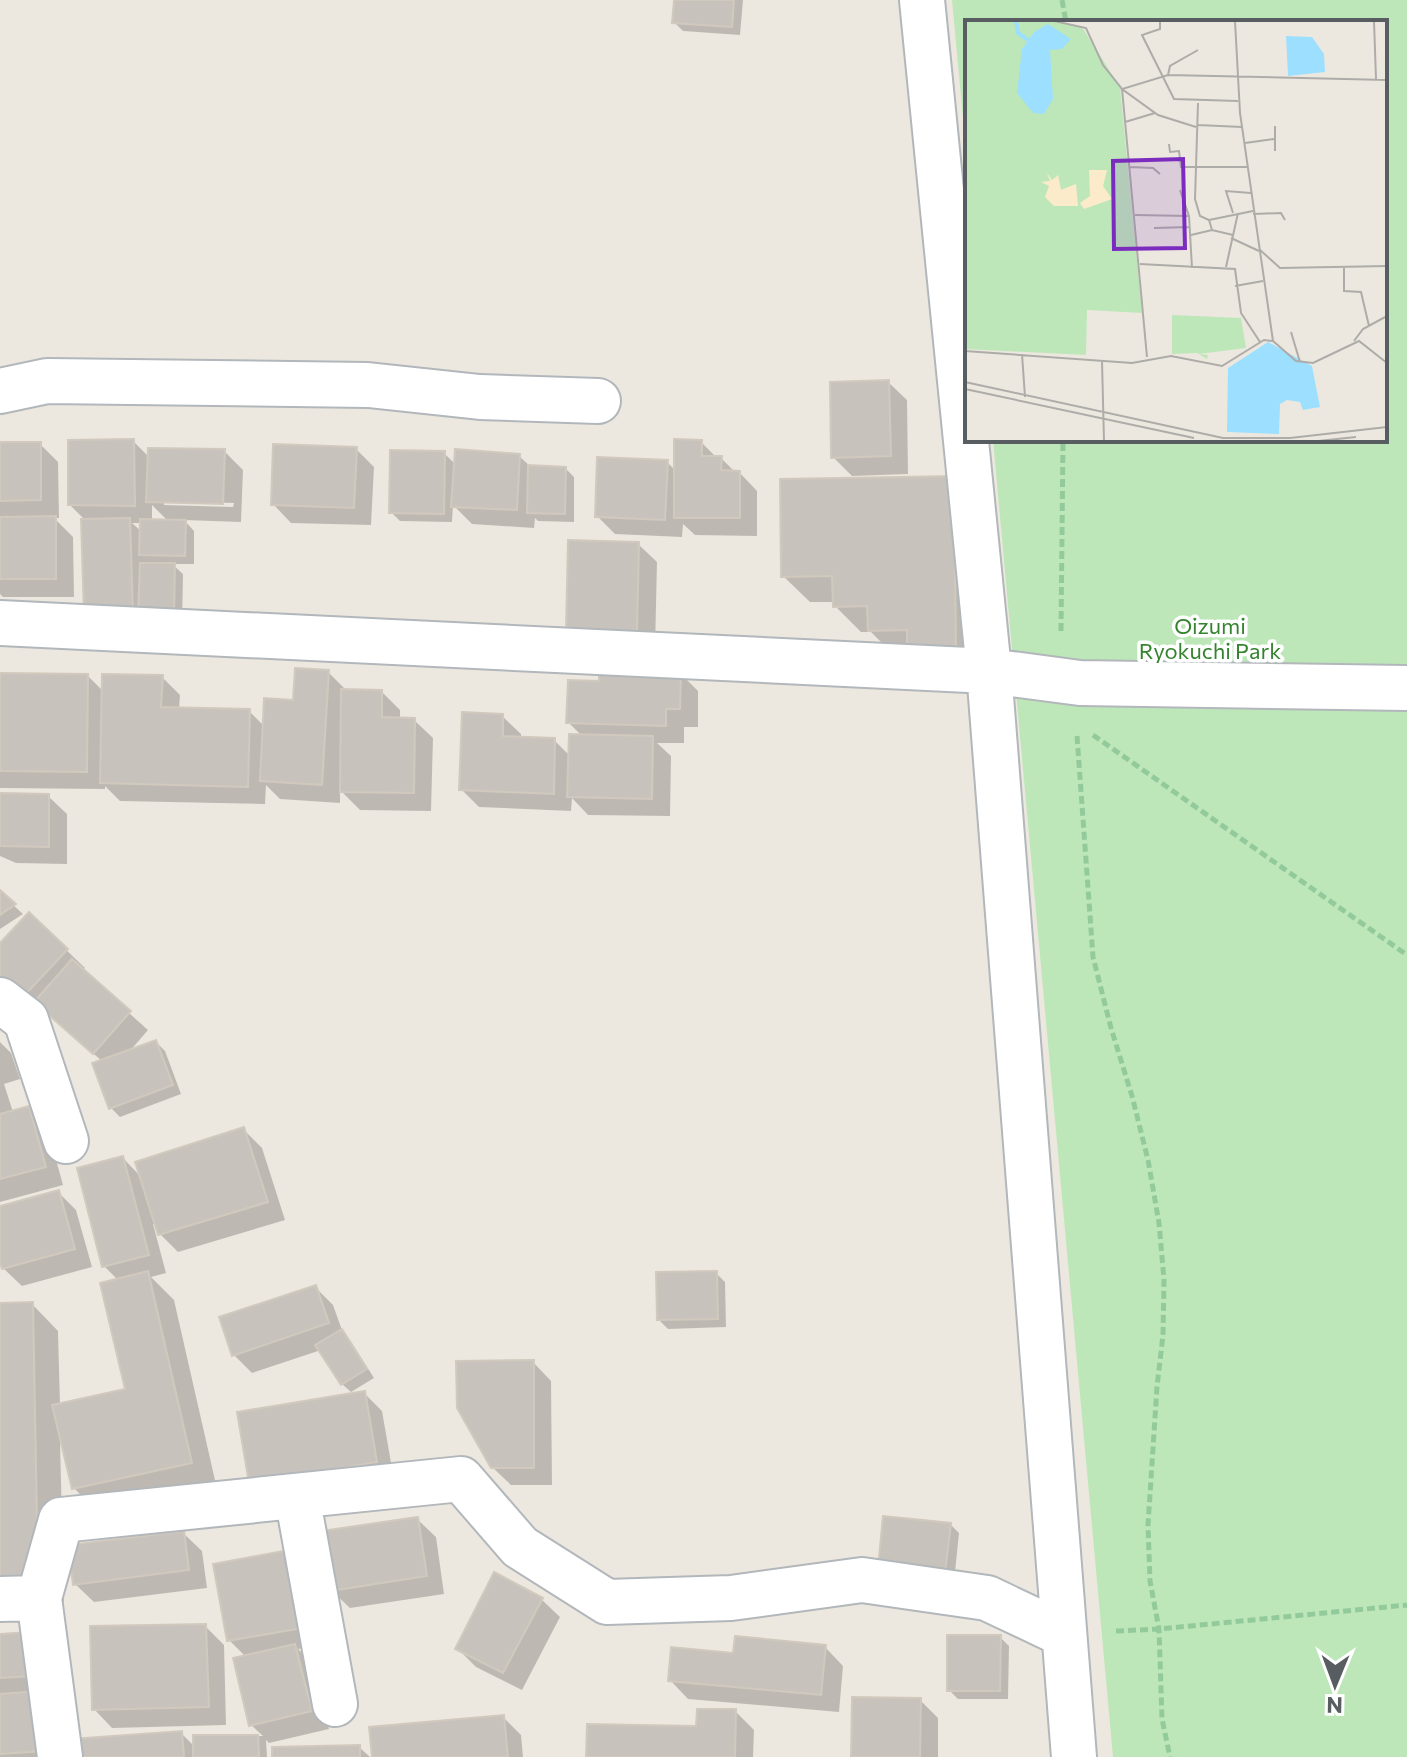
<svg xmlns="http://www.w3.org/2000/svg" width="1407" height="1757" font-family="Commissioner,sans-serif">
<style>
.green{fill:#bee7b9}
.shadow{fill:#0003;fill-rule:evenodd}
.building{fill:#c7c3bc;stroke:#d1c9bd;stroke-width:2}
.lines{fill:none;stroke-linecap:round;stroke-linejoin:round}
.minor-casing{stroke:#b2b7bb;stroke-width:48}
.path{stroke:#93ca9c;stroke-width:5;stroke-dasharray:8 4;stroke-linecap:butt}
.minor{stroke:#fff;stroke-width:44}
.labels{text-anchor:middle;stroke-width:7;stroke-linejoin:round;paint-order:stroke}
.park-label{font-size:22px;fill:#34832e;stroke:#fff}
.inset-river{fill:none;stroke:#9ddfff;stroke-width:4}
.inset-road{fill:none;stroke:#adaca9;stroke-width:2}
.view{fill:#7b2cbf;fill-opacity:0.15;stroke:#7b2cbf;stroke-width:4}
.inset-edge{fill:none;stroke:#585d61;stroke-width:4}
</style>
<rect width="100%" height="100%" fill="#ede8df"/>
<path class="green" d="M952 0H1407V1757H1113L993 440H1385V22H967V161Z"/>
<path class="shadow" d="M676 0H743L740 35 683 31 674 22Z
M888 382 907 400 908 474 852 476 833 457Z
M133 441 150 458 224 451 243 470 241 522 184 520 194 531V564H172L183 574 182 624 104 632 86 521 70 505ZM164 501 234 503 233 507 164 505ZM152 505 168 521H152ZM132 523H142V532Z
M701 442 717 458H721L735 472H739L757 491V536L695 535 683 524 682 537 615 534 597 516 667 462 676 471Z
M0 444H40L58 462 59 518H54L73 537 74 597H3L0 594Z
M356 449 374 467 371 525 291 523 273 504Z
M444 453 456 465 519 456 531 467 565 468 574 477V522L538 521 535 518 534 528 472 524 453 505 452 522 400 521 391 512Z
M953 478 982 676 896 657 871 632H861L835 606 834 602H810L783 576Z
M638 544 657 562 655 649 587 647Z
M328 672 346 690 382 692 400 710V720H414L433 738 431 811 360 810 340 790V803L280 799 266 785 265 804 120 801 105 786V789L0 788V675L88 676 103 691 162 677 180 695 179 709 249 711 265 727Z
M680 673 698 691V727H684V743H657L671 756 670 816 588 815 572 798 571 811 479 807 461 789 502 716 521 734V739L554 740 570 756 582 736 568 722 601 683Z
M0 795 48 796 67 814V864L16 863 0 856Z
M0 893 23 914 0 929Z
M30 915 85 968 82 971 148 1030 129 1052 156 1042 165 1051 181 1094 120 1117 111 1108 103 1062 55 1020 0 976V946Z
M0 1042 11 1053 20 1079 4 1084 13 1112 29 1108 47 1127 63 1185 0 1202Z
M244 1130 262 1148 285 1220 178 1252 160 1234 156 1223 153 1224 166 1273 151 1277 174 1300 217 1489 100 1515 74 1488 62 1441H60L64 1602 20 1603 0 1305 32 1304 58 1331 60 1405 127 1390 118 1280 104 1266 123 1158 142 1178Z
M58 1192 76 1210 92 1267 22 1286 3 1268 0 1256V1208Z
M716 1273 725 1282 726 1327 668 1329 659 1320Z
M315 1287 333 1305 343 1333 350 1340 374 1378 351 1392 342 1384 321 1350 252 1373 234 1355Z
M533 1362 551 1381 552 1485H511L492 1467Z
M364 1393 382 1411 394 1480 269 1501Z
M885 1518 950 1524 959 1533 954 1582Z
M417 1519 436 1537 444 1594 350 1608 331 1590Z
M183 1533 202 1551 207 1588 94 1602 75 1584Z
M289 1552 321 1646 298 1649 313 1664 329 1729 269 1743 266 1740 267 1757H75L181 1733 195 1747V1737L263 1736 251 1725 246 1657 229 1640Z
M541 1599 560 1617 522 1690 476 1667 458 1649Z
M205 1626 224 1645 226 1725 112 1728 94 1709Z
M29 1635 59 1757H0V1636Z
M1000 1637 1009 1646 1008 1699H958L949 1690Z
M825 1647 843 1666 839 1712 688 1699 670 1680 735 1655Z
M920 1700 938 1718V1757H853Z
M735 1711 754 1730 753 1757H588L698 1728Z
M503 1717 521 1735 523 1757H374Z
M359 1747 370 1757H274Z"/>
<path class="building" d="M674 0H734L732 27 672 23Z
M889 380 891 456 831 458 830 382Z
M134 439 135 506 68 505V440Z
M674 439 702 440V456H722L721 470 740 471V518H674Z
M0 442H41V500L0 501Z
M273 444 357 447 354 508 271 505Z
M148 448 225 449 223 504 146 502Z
M455 449 520 454 517 510 451 507Z
M390 450 445 451 444 514 389 513Z
M597 457 668 460 665 520 595 517Z
M528 465 566 467 565 514 527 513Z
M954 476 956 651H907V630L868 631 867 606 833 607 832 576 781 577 780 479Z
M56 516V579H0V517Z
M130 518 133 614 84 615 81 519Z
M140 519 186 520 185 556 139 555Z
M568 540 639 542 637 631 566 630Z
M140 563H175L174 616 138 615Z
M295 668 329 670 322 785 260 781 264 698 293 700Z
M599 669 681 671 680 709H666V726L566 723 568 680 599 681Z
M0 673 88 674 87 772 0 771Z
M102 674 163 675 161 707 250 709 248 787 100 783Z
M341 689 382 690V717L415 718 414 793 340 792Z
M462 712 503 714V736L555 738 554 794 459 790Z
M569 734 653 736 652 799 567 797Z
M0 793 49 794V847L0 846Z
M0 890 16 904 0 915Z
M29 912 68 949 22 998 0 977V943Z
M72 959 131 1011 93 1054 34 1002Z
M156 1040 173 1085 109 1109 92 1063Z
M29 1106 46 1167 0 1179V1114Z
M244 1127 268 1202 158 1235 135 1162Z
M123 1156 149 1255 102 1267 77 1168Z
M59 1190 75 1249 2 1269 0 1263V1206Z
M148 1271 192 1463 72 1489 52 1405 125 1389 100 1283Z
M717 1271 718 1319 657 1320 656 1272Z
M316 1285 329 1323 232 1356 219 1317Z
M33 1302 38 1577H0V1303Z
M342 1329 367 1369 341 1385 315 1345Z
M534 1360V1468H491L457 1408 456 1361Z
M365 1391 377 1462 249 1483 237 1412Z
M883 1516 951 1523 945 1574 878 1568Z
M418 1517 427 1576 330 1591 321 1531Z
M184 1531 189 1570 73 1585 68 1545Z
M289 1550 303 1628 227 1641 213 1564Z
M494 1572 543 1598 503 1673 455 1649Z
M206 1624 209 1707 92 1710 90 1626Z
M30 1632 32 1676 0 1678V1634Z
M947 1635H1001L1000 1691H947Z
M735 1636 826 1645 821 1695 668 1681 671 1647 733 1653Z
M295 1644 312 1711 249 1726 233 1658Z
M39 1691 43 1751 0 1754V1694Z
M852 1697 921 1698 920 1757H851Z
M697 1709H736L735 1757H586L587 1724 696 1726Z
M504 1715 508 1757H372L369 1727Z
M182 1731 184 1757H73L72 1739Z
M193 1735H258L259 1757H193Z
M360 1745V1757H272V1747Z"/>
<g class="lines">
<defs>
<path id="minor" d="M922 0 989 671 1074 1757
M0 391 47 381 368 385 480 397 598 401
M0 623 989 671 1080 683 1407 688
M0 1000 26 1020 66 1141
M297 1496 335 1704
M39 1598 61 1520 461 1479 520 1547 607 1602 731 1598 862 1580 987 1598 1063 1634
M0 1599 39 1598 60 1757"/>
</defs>
<use href="#minor" class="minor-casing"/>
<path class="path" d="M1062 0 1066 22
M1061 631 1063 440
M1093 735 1407 955
M1077 736 1093 957 1111 1028 1132 1096 1148 1160 1159 1223 1164 1280 1163 1335 1157 1387 1148 1525 1150 1581 1159 1629 1162 1719 1170 1757
M1116 1631 1159 1629 1407 1605"/>
<use href="#minor" class="minor"/>
</g>
<g class="labels">
<g class="park-label">
<text x="1210" y="634">Oizumi<tspan x="1210" dy="25">Ryokuchi Park</tspan></text>
</g>
</g>
<g transform="translate(965 20)">
<rect width="422" height="422" fill="#ede8df"/>
<path d="M0 1H86L117 7 155 67 177 293 122 290 121 335 0 329ZM207 295 276 298 281 328 234 334 243 335 242 339 232 333 207 334Z" fill="#bee7b9"/>
<path d="M124 150H142L138 166 147 179 119 189 115 183 125 176ZM82 153 87 160 93 155 96 170 111 164 113 186H89L80 177 84 166 76 162 85 161Z" fill="#fcebca"/>
<path d="M83 4 106 19 97 29 85 30 88 79 79 94 68 93 52 73 57 29 69 12ZM321 16 347 17 359 34 360 52 323 56ZM303 322 347 346 355 387 338 390 335 382 322 380 315 384 314 414 262 412 263 348Z" fill="#9ddfff"/>
<path class="inset-river" d="M51 1 53 13 63 20"/>
<path class="inset-road" d="M89 1 121 8 138 45 157 69 182 337M195 1V9L177 15 209 79 273 81M270 1 275 93 308 321M409 1 411 59M203 55 205 46 233 30M233 83 230 179 235 196 244 200 247 210M160 102 190 93M233 105 277 107M231 107 193 95 157 69 203 55 422 60M280 123 309 119M204 124 205 132 214 131 216 147H283M310 131V106M165 147 188 148 195 154M215 170 224 196 227 248M268 193 261 171 286 173M288 194 316 193 320 200M170 195 224 196M244 200 288 191M189 208 225 207M226 215 247 210 268 215M266 218 294 231M294 229 315 248 422 246M175 244 270 249 276 293 295 322M379 246V271L396 272 404 306M261 247 273 193M270 266 298 261M421 305 422 343M326 312 335 342M389 321 398 309 422 296M0 331 167 343 206 336 257 346 299 320 308 321 331 341 348 343 394 321 422 343M57 334 60 377M137 341 139 421M0 362 258 418H325L422 407M0 369 229 418M353 421 391 417"/>
<path class="view" d="M218 139 220 228 149 229 148 141Z"/>
<rect width="422" height="422" class="inset-edge"/>
</g>
<g transform="translate(1335 1685) rotate(181)" stroke="#ffffff" stroke-width="6" paint-order="stroke">
<path d="M0-6L14 30L0 20L-14 30Z" fill="#585d61"/>
<text y="-12" font-size="22" font-weight="bold" text-anchor="middle" fill="#585d61">N</text>
</g>
</svg>
